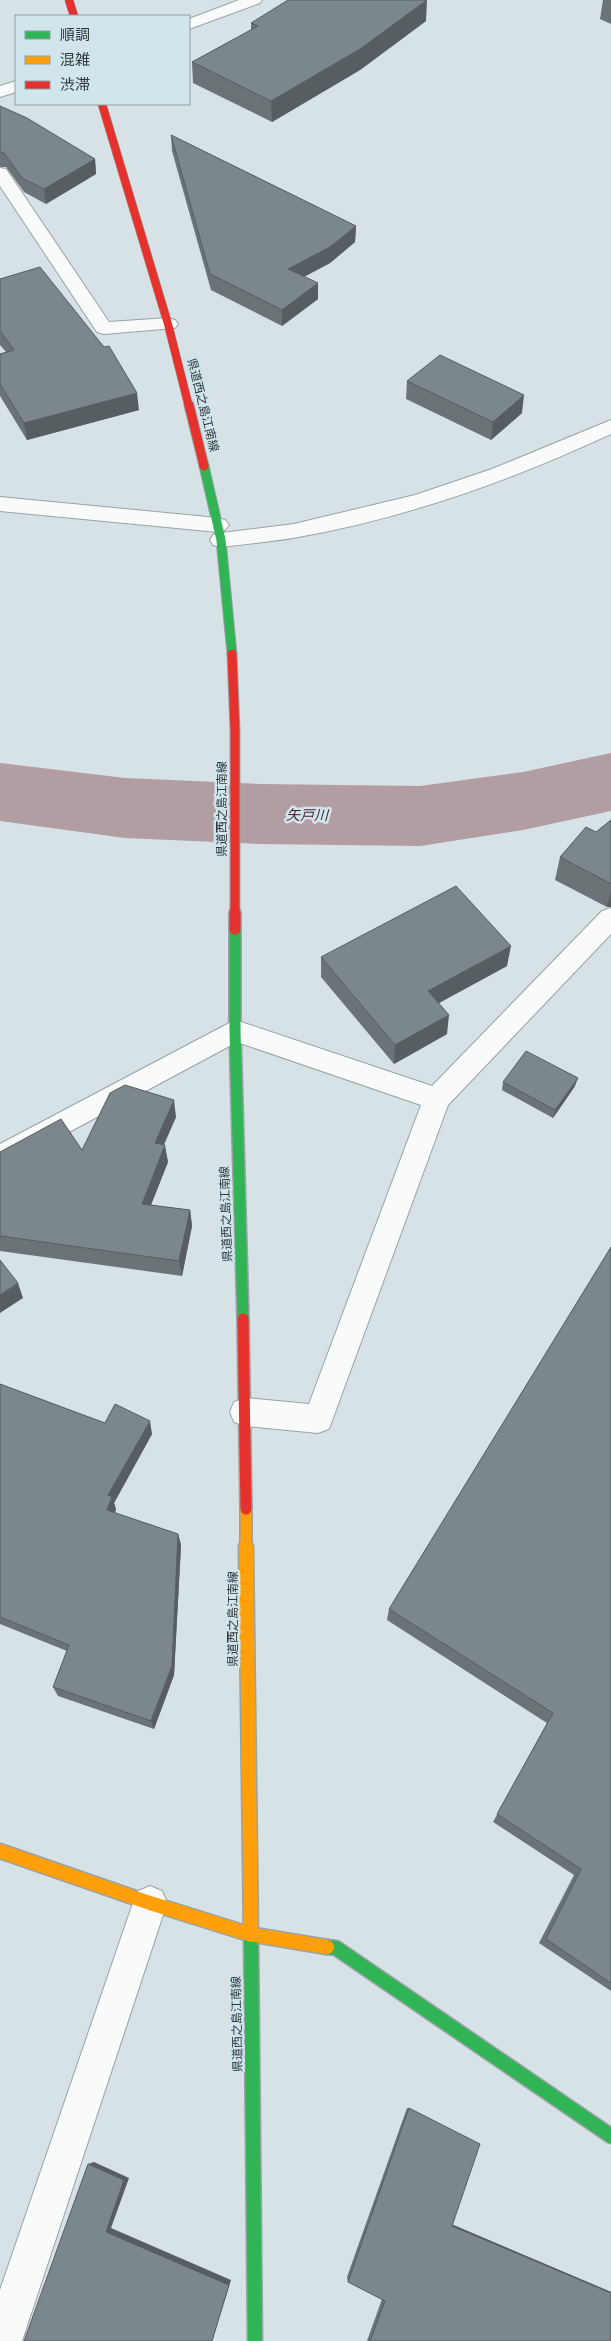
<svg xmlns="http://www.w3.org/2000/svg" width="611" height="2341" font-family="Lato,'Noto Sans JP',sans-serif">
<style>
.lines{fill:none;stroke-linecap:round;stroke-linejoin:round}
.river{fill:#b29da2;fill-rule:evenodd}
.street-casing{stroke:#99a2a5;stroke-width:2}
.fast-far2-casing{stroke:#99a2a5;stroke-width:11}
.fast-far1-casing{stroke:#99a2a5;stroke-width:14}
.fast-casing{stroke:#99a2a5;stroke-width:17}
.slow-far1-casing{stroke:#99a2a5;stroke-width:14}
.slow-casing{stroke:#99a2a5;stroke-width:17}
.jam-far2-casing{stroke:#99a2a5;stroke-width:9}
.jam-far1-casing{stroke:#99a2a5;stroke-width:11}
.jam-casing{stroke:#99a2a5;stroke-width:14}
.street{fill:#f9fbfb;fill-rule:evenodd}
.fast-far2{stroke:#30b455;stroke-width:9}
.fast-far1{stroke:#30b455;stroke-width:11}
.fast{stroke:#30b455;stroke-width:14}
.slow-far1{stroke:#ff9f0a;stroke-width:11}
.slow{stroke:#ff9f0a;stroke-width:14}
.jam-far2{stroke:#e5322d;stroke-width:8}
.jam-far1{stroke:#e5322d;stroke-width:9}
.jam{stroke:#e5322d;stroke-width:11}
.wall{fill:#6a7477}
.shaded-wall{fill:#565e61}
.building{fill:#7b878a;stroke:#565e61}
.labels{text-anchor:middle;stroke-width:5;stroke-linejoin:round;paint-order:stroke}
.street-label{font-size:12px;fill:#30383b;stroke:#d0e5ec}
.water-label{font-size:14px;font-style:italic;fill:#4b1c27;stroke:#d0e5ec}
</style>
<rect width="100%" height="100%" fill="#d6e2e6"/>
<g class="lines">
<path class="river" d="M611 753V811L523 830 420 846 259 844 125 838 0 821V763L125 778 259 784 420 786 523 772Z"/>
<defs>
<path id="street" d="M239 0H262L260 3 189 29V19Z
M16 81V92L0 97V86Z
M0 168 6 169 109 322 168 318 175 320 178 324 175 328 104 334 97 332 0 186Z
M611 420V434C510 481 403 519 293 538 269 542 245 544 221 547L213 545 210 540 213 535 221 533 294 524 415 495 492 469Z
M0 497 218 518 225 520 229 525 225 530 218 532 0 511Z
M611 908V934L448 1105 329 1429 318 1433 245 1426 234 1422 230 1412 234 1402 245 1398 309 1404 421 1105 237 1042 0 1169V1144L235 1020 432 1086 602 911Z
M150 1886 162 1891 167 1903 22 2341H0V2290L133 1903 138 1891Z"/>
<path id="fast-far2" d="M204 466 221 540 232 654"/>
<path id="fast-far1" d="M235 929V1031L243 1319"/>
<path id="fast" d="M251 1935 255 2341
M327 1947 336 1948 611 2136"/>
<path id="slow-far1" d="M246 1509V1548"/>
<path id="slow" d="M246 1547 251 1935
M0 1851 150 1903 249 1934 327 1947"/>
<path id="jam-far2" d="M69 0 74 16
M102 104 168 324 189 407"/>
<path id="jam-far1" d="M189 405 204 466
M232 654 235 730V914"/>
<path id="jam" d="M235 913V929
M243 1319 246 1509"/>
</defs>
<use href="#street" class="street-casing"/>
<use href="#fast-far2" class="fast-far2-casing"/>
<use href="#fast-far1" class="fast-far1-casing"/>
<use href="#fast" class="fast-casing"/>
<use href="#slow-far1" class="slow-far1-casing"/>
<use href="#slow" class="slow-casing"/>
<use href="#jam-far2" class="jam-far2-casing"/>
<use href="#jam-far1" class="jam-far1-casing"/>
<use href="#jam" class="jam-casing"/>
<use href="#street" class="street"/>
<use href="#fast-far2" class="fast-far2"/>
<use href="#fast-far1" class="fast-far1"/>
<use href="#fast" class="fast"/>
<use href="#slow-far1" class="slow-far1"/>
<use href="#slow" class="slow"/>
<use href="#jam-far2" class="jam-far2"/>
<use href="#jam-far1" class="jam-far1"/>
<use href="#jam" class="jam"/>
</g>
<path class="wall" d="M603 0H611V24L600 19Z
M426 21 360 70 272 122 193 83 192 62 251 30V23Z
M0 106 95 159 96 174 46 204 24 192 6 167H0Z
M171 135 356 226 355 242 330 263 304 277 318 299 282 326 211 290 172 151Z
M0 279 139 410 27 440 0 396V354L6 352 0 345Z
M407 381 522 413 491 440 406 399Z
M611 820V907H607L555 880 560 857 596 832Z
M321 957 507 966 439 1003 447 1034 394 1064 321 977Z
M503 1082 575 1086 553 1118 502 1090Z
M176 1117 164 1145 168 1162 151 1205 190 1210 192 1226 182 1276 0 1251V1152L82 1150Z
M611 1247V1991L539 1943 574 1875 493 1822 547 1723 387 1620 389 1609Z
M0 1384 105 1423 152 1434 114 1503 116 1509 115 1513 178 1534 181 1545 174 1675 154 1729 58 1696 53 1687 67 1651 0 1624Z
M407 2108H409L453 2225 611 2292V2341H367L382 2299 348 2282 347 2277Z"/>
<path class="shaded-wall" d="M427 0 426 21 360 70 272 122 271 101Z
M95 159 96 174 46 204 44 189Z
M356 226 355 242 330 263 288 285V269Z
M318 283V299L282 326V310Z
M137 393 139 410 27 440 24 423Z
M524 395 522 413 491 440 493 422Z
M611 890V907H607Z
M511 946 507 966 426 1010 428 991Z
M449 1015 447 1034 394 1064 395 1045Z
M578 1078 575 1086 553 1118 555 1110Z
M174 1100 176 1117 157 1159 155 1143Z
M165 1145 168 1162 145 1220 142 1204Z
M190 1210 192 1226 182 1276 179 1261Z
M18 1283 23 1298 0 1313V1295Z
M150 1421 152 1434 114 1503 116 1509 111 1522 107 1510 108 1495Z
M178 1534 181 1545 174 1675 154 1729 151 1721Z
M94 2162 129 2178 111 2228 231 2280 212 2341 106 2232 88 2164Z
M449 2223 611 2292V2293L452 2226Z"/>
<path class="building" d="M288 0H427L360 49 271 101 192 62 258 26 251 23Z
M0 106 27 118 95 159 44 189 22 178 4 153 0 152Z
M171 135 356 226 330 247 288 269 318 283 282 310 210 274Z
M40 267 104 347 109 346 137 393 24 423 0 384V354L14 350 0 331V279Z
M440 355 524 395 493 422 407 381Z
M611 820V884L560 857 586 827 596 832Z
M456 886 511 946 428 991 449 1015 395 1045 321 957Z
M526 1051 578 1078 555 1110 503 1082Z
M125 1085 174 1100 155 1143 165 1145 142 1204 190 1210 179 1261 0 1236V1152L61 1119 82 1150 110 1093Z
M611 1247V1983L546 1939 581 1869 497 1814 553 1713 389 1609Z
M0 1260 18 1283 0 1295Z
M0 1384 105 1423 115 1404 150 1421 108 1495 112 1497 107 1510 178 1534 172 1666 151 1721 53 1687 69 1645 0 1617Z
M409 2108 480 2144 452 2226 611 2293V2341H370L385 2301 348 2282Z
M88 2164 124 2180 106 2232 229 2285 212 2341H24Z"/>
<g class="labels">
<g class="street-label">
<text transform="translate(203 405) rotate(76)" y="4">県道西之島江南線</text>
<text transform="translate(222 809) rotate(-90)" y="4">県道西之島江南線</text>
<text transform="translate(226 1214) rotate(-92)" y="4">県道西之島江南線</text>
<text transform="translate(233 1619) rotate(-90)" y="4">県道西之島江南線</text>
<text transform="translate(237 2024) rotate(-91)" y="4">県道西之島江南線</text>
</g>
<g class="water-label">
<text transform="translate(307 815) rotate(1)" y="5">矢戸川</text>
</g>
</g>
<rect x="15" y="15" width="175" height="90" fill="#d0e5ec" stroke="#90a0a5"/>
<rect x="25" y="31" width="25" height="8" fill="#30b455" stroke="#90a0a5"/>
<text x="60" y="40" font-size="15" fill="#30383b">順調</text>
<rect x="25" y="56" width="25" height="8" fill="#ff9f0a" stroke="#90a0a5"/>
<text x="60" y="65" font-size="15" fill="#30383b">混雑</text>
<rect x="25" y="81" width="25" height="8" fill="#e5322d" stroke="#90a0a5"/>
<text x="60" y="90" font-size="15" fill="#30383b">渋滞</text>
</svg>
